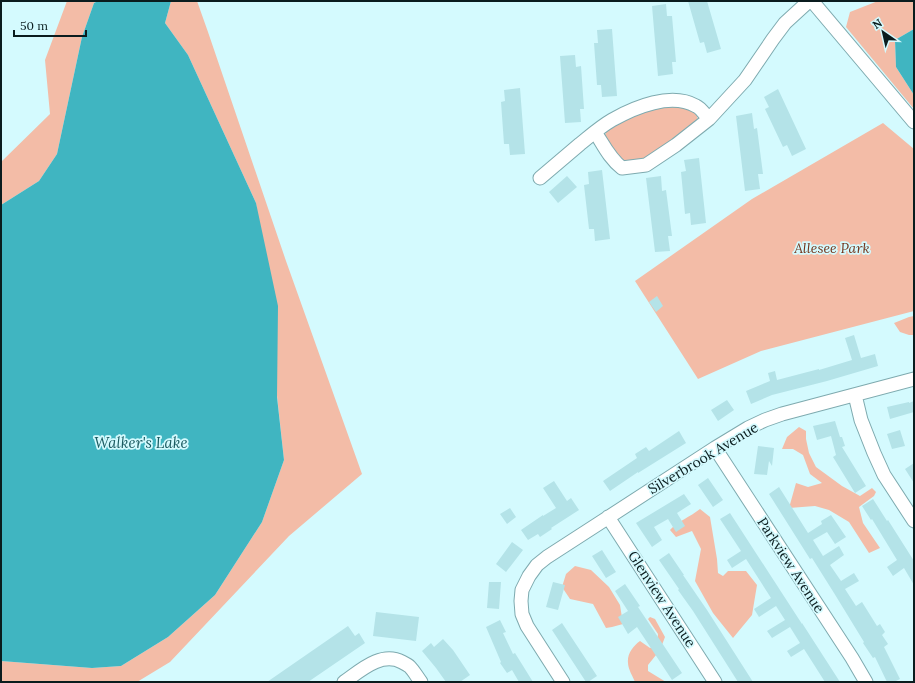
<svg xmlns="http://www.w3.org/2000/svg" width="915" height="683" font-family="Lora,serif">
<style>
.green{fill:#f3bca7}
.water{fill:#40b5c1}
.building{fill:#b4e3e8}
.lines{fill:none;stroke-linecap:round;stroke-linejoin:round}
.minor-casing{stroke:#7eaaaf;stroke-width:15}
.minor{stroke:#fff;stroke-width:13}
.labels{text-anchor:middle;stroke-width:3.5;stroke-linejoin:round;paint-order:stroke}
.park-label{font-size:14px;font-style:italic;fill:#73351c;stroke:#d4fafe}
.street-label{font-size:14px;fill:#0a1c1e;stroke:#d4fafe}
.water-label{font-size:15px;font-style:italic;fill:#1a5a60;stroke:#d4fafe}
</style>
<rect width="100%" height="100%" fill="#d4fafe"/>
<path class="green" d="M67 1H98L94 3 82 37 57 154 39 181 1 205V162L50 114 45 60Z
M171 1H197L208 32 286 261 362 474 289 536 170 662 137 682H1V661L92 668 121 666 168 637 215 595 262 522 284 460 256 203 188 55 165 23Z
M878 1H914V29L895 40 896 67 914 95V109L846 27 850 12Z
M676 105C688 108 696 107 698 120L655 155 635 162H625L617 158 605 135 607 130 642 111Z
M883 123 914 149V311L761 351 698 379 635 281 752 199Z
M914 316V335H909L900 332 894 323 909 317Z
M799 427 806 431V439L809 453 816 467 842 486 860 496 872 488 876 492 874 496 859 507 863 523 880 548 869 553 849 522 829 510 815 506 789 508 796 483 808 487 822 483 810 474 803 455 793 449H782L787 437Z
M700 509 710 517 717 559 718 573 723 576 728 571H746L757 585 752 615 733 638 713 613 695 581 701 549 692 531 676 537 670 530C678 521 690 517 700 509Z
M575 566 591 570 609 587 620 605 623 624 612 627 606 628 593 604 570 599 562 587 566 574Z
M650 617 655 619 665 637 660 650 648 665V671L666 682H635C633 677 628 669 628 663 627 654 633 646 640 641L650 648 657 645 658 634 648 619Z"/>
<path class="water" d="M98 1H171L165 23 188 55 256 203 278 306 277 397 284 460 262 522 215 595 168 637 121 666 92 668 1 661V205L39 181 57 154 82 37 94 3Z
M914 29V95L896 67 895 40Z"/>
<path class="building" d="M688 1H707L721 49 707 53 704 42 700 43Z
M666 4 667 16H672L676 62H672L673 74 658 76 652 6Z
M612 29 617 96 602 97 601 85H597L594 43H598L597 30Z
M575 55 576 67 581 66 584 109H580L581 122 565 123 560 56Z
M520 88 525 154 510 155 509 144H504L501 102 505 101 504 90Z
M778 89 806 149 792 156 787 145 783 147 765 109 769 107 764 97Z
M752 113 754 129 757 128 763 174H758L760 189 745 191 736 116Z
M699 158 706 223 691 225 690 213 685 214 681 172 686 171 684 160Z
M602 170 610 239 595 241 594 229H589L584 185 589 184 588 172Z
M567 176 577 187 558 203 549 192Z
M661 176 662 191 666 190 672 236H668L670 251 655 252 646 178Z
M657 296 663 306 656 312 649 302Z
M854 335 861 358 875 354 878 366 827 381 772 395 751 404 746 391 770 381 768 373 775 371 777 380 819 369V370L852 360 845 338Z
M727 400 734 410 718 421 711 410Z
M914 401V412L890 419 887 407 909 402V403Z
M835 421 840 437H842L845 446 842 447 866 486 855 493 833 457 836 455 831 436 817 440 813 426Z
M900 430 905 446 892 449 887 434Z
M679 431 686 443 638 473V472L610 491 603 481 637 458 635 454 646 447 649 451Z
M758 446 774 448 772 466 769 461 767 475 754 474Z
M914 463V483L905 469Z
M708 478 723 500 713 507 698 485Z
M554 481 567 501 571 498 579 510 551 528 552 529 540 537 538 534 528 540 521 530 543 515V516L556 508 543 488Z
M779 487 808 533 822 524 821 521 831 515 846 537 835 544 827 532 813 540 823 556 839 546 844 555 830 565 841 581 854 573 859 581 845 589 856 606 862 602 877 626 880 624 885 632 882 635 888 644 884 647 900 679 894 682H887L875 657 873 658 863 643 864 642 834 593 812 558 810 559 769 494Z
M684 494 691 504 677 513 685 526 676 532 668 519 654 527 662 540 652 547 636 523Z
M873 499 887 521 888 520 914 561V585L904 568 893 576 887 567 897 560 872 519 871 520 862 506Z
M510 508 516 517 507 524 500 514Z
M730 513 802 624V623L840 682H825L804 649 791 657 787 651 800 643 790 627 772 638 767 631 785 620 776 606 759 617 754 609 771 598 746 559 732 568 727 560 741 551 720 519Z
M512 542 523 550 506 572 496 564Z
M602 550 616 572 606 578 592 556Z
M669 553 684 575H683L707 610 753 682H738L693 611 678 590 679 589 659 560Z
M489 582H501L499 609 487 608Z
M553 582 565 585 558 610 546 607Z
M625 584 640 606 638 607 682 673 672 680 637 627 628 634 618 617 628 611 615 591Z
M376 612 419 617 416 641 373 636Z
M500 620 506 632 503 633 513 654 515 653 533 682H519L512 670 507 673 500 663 501 662 486 627Z
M562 623 597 676 588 682H586L552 630Z
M348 626 355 636 359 633 365 643 308 682H267Z
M443 639 453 650 470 675 460 682H446L436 668 422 651 431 643 434 647Z"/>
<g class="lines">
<defs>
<path id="minor" d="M812 1 914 122
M595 132C603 144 609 158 622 168L646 165 676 145 709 119 745 80 773 39 785 23 809 1
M540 178C553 167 566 156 580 144 590 136 600 127 612 120 635 107 671 92 696 106 701 108 705 115 709 119
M855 395 861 420 874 453 884 475 914 521
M715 448 852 658 866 682
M608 517 715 682
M344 682C360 671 381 651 402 662 404 663 408 665 410 667 414 671 417 677 421 682
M563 682 527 626 522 614 521 601 522 590 529 576 537 565 547 557 598 524 715 448 748 428 765 420 782 414 914 379"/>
</defs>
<use href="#minor" class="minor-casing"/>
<use href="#minor" class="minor"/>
</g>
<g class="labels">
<g class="park-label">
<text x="832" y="253">Allesee Park</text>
</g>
<g class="street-label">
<text transform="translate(703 458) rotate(-31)" y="5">Silverbrook Avenue</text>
<text transform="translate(791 565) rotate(57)" y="5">Parkview Avenue</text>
<text transform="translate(662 599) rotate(57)" y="5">Glenview Avenue</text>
</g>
<g class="water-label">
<text x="141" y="448">Walker's Lake</text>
</g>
</g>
<rect width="915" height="683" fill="none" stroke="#0a1c1e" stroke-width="4"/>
<g transform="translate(883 32) rotate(326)" stroke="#d4fafe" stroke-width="3" paint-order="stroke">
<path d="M0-3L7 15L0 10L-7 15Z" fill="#0a1c1e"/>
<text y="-6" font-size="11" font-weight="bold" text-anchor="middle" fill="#0a1c1e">N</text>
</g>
<path d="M14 30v6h72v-6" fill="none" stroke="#0a1c1e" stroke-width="2"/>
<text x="20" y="30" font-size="12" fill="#0a1c1e" stroke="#d4fafe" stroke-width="3" paint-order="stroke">50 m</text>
</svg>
